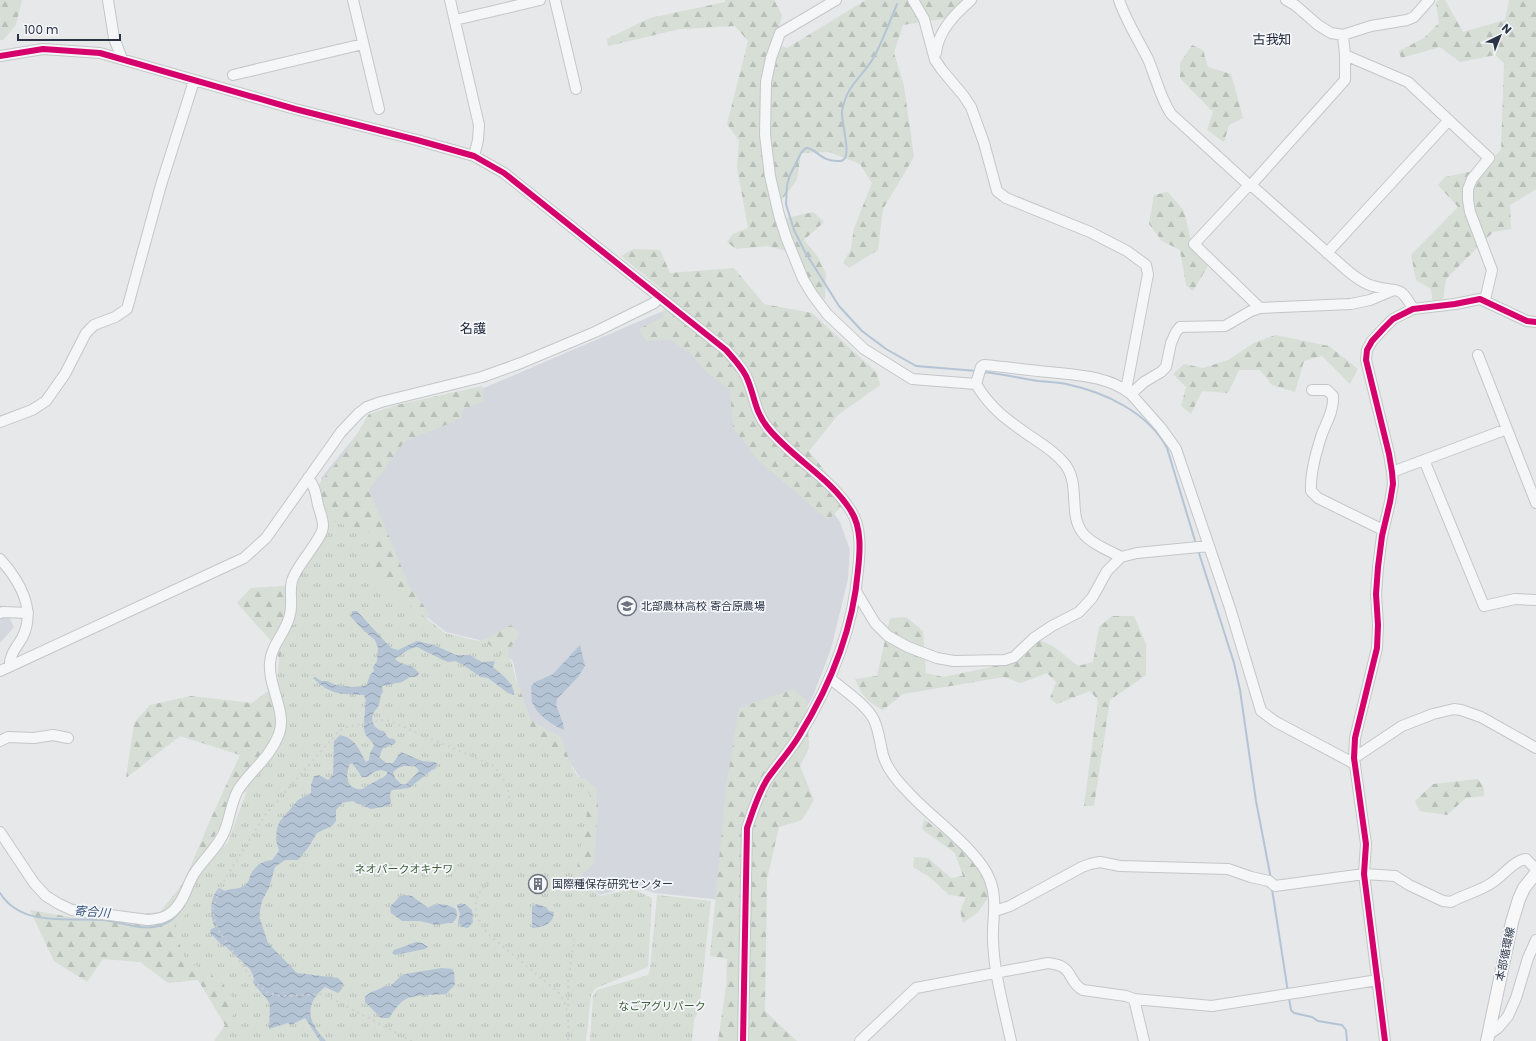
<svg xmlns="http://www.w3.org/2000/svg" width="1536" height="1041" font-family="Poppins,'Noto Sans JP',sans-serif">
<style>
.built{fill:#d4d7dd}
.forest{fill:url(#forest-firs)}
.park{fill:url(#park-tufts)}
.water{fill:url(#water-waves);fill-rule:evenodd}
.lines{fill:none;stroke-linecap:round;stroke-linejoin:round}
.stream{stroke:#b4c4d5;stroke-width:2}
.minor-casing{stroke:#c4c6c8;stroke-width:12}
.major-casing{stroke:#c2c5c8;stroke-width:14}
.minor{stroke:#f5f6f7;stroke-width:10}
.major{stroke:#f8f8f8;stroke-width:12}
.rail{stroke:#cecfd2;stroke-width:2;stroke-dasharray:2 4;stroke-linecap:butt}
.cycleway-casing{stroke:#f4f6f9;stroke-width:8}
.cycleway{stroke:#d6006c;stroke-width:6}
.labels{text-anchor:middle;stroke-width:3.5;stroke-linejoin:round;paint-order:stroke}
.poi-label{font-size:11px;fill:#2b3445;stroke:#f4f6f9;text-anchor:start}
.park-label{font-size:11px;fill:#3f6138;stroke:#f4f6f9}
.street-label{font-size:11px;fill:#2b3445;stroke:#f4f6f9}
.water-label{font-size:12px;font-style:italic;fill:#34527a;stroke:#f4f6f9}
.quarter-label{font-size:13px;fill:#1d2536;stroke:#f4f6f9}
</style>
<defs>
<pattern id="forest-firs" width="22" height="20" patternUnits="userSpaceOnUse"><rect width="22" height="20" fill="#d6ded6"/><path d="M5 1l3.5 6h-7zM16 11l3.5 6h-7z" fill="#b8bfb9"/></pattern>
<pattern id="park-tufts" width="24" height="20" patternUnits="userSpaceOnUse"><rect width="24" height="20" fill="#d6ded6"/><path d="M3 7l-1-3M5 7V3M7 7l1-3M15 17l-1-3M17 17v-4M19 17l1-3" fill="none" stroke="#b8bfb9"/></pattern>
<pattern id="water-waves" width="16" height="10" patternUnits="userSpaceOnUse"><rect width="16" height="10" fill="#b4c4d5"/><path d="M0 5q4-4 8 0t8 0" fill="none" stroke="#93a0af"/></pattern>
</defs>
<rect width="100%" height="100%" fill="#e6e8ea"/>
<path class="built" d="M663 311 681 319 820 494 840 522 850 550 848 579 831 649 813 696 791 736 741 902 655 893 633 886 600 895 576 874 591 794 564 754 536 737 523 710 513 661 488 642 446 632 372 574 324 518 321 478 363 427 463 397Z
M0 605 4 607 14 627 0 643Z"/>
<path class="forest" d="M0 0H22L16 25 3 40H0Z
M725 0H774L782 15 775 43 787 48 866 0H976L955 17 903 25 894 53 904 86 914 157 883 209 878 250 849 268 843 263 851 249 854 228 872 183 860 164 829 152 801 153 797 180 777 206 787 218 813 212 824 222 804 240 818 257 826 274 825 299 813 292 795 253 767 246 736 249 727 242 733 234 748 228 737 167 739 141 727 124 748 41 735 26 680 29 608 46 607 39 650 18 725 2Z
M1439 0H1445L1463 32 1505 20 1509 0H1536V189L1510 205 1511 229 1493 232 1446 279 1442 305H1433L1431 289 1416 280 1411 255 1458 207 1438 185 1445 177 1478 170 1501 150 1504 63 1495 55 1460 62 1440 47 1401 58 1399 51 1424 38 1439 23 1436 2Z
M1192 45 1203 50 1208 67 1231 74 1243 118 1229 125 1224 142 1207 130 1213 112 1180 78V63Z
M1168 192 1184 211 1193 250 1208 266 1193 291 1186 285 1180 250 1162 241 1149 224 1154 195Z
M633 249 660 250 670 273 734 268 764 304 812 313 877 373 880 385 838 415 809 451 848 500 828 520 760 462 733 428 730 390 705 371 690 353 671 340 646 341 639 329 663 317 665 292 621 256Z
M1275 335 1329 346 1358 369 1350 384 1322 356 1304 361 1295 392 1272 385 1260 370H1239L1228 393 1202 391 1191 414 1181 406 1186 387 1173 374 1184 364 1203 368 1228 360 1254 343Z
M482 386 484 401 462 410V418L404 442 369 490 392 543 409 586 430 614 415 637 462 645 488 638 511 625 520 634 508 651 510 663 531 720 561 737 575 776 586 779 596 788 598 807 594 864 582 874V887L611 921 287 770 238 796 200 861 201 917 266 1002 249 1041H214L225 1025 198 980 168 983 140 962 103 959 87 982 54 961 30 910 87 920 160 912 184 882 211 818 240 755 180 736 126 778 134 723 150 705 191 696 252 703 287 677 272 642 237 603 251 588 287 586 326 530 317 486 346 452 369 414 397 405Z
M1112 616H1134L1146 644V675L1110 700 1094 806H1084L1098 700 1090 691 1057 704 1050 698 1056 682 1047 673 1021 683 1004 677 903 694 883 710C867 701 862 696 855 679L877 676 890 618 906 617 923 631 926 673 943 677 992 667 1039 640 1053 646 1078 666 1093 662 1099 627Z
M794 689 807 701 809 748 800 766 814 800 802 820 779 827 767 879 765 1011 797 1041H718L726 987 727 959 710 956 726 787 739 708Z
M1478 779 1484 788V796L1466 798 1447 815 1420 811 1415 801 1433 784Z
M924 819 965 850 988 879 989 896 978 912 963 923 960 911 966 897 949 895 931 878 913 867 914 857 928 858 951 878 963 876 955 853 922 829Z"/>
<path class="park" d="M325 519 371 533V575L445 633 487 643 512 662 522 711 536 738 563 754 590 795 576 875 600 896 633 889 652 898 648 967 596 988 591 995 586 1041H227L233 1026 235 1002 225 987 208 972 186 961 173 927 192 908 187 901 202 870 228 842 250 782 274 755 286 731V703L277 685 279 659 298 615V581L329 531Z
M657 895 711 901 699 1011 694 1019 692 1041H590L593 996 597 990 648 975 650 970Z"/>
<path class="water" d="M352 611H357L391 648 398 650 417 641 434 645 456 655H469L482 662 495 661 493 667C501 674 515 684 514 695L508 693 488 678 481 677 463 665 455 661 448 662 443 660 417 647C410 648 401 654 395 659 402 666 415 664 419 674L416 677H410L402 682 382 686 383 692C379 696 381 702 378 707 377 709 375 710 374 712 369 721 375 730 384 731 388 736 385 738 394 739L396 742 393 745H388L386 748H383L379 757 386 763H393L401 752 422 761 435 762 437 764 435 769 432 770 409 788 392 790 390 794 391 803 388 806 371 809 352 801 342 803 336 810V821L332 826 317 833 308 848 298 860H285L275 867 269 888 262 901 259 916 268 943 297 973 338 978 343 983 342 989 338 993 325 987C303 1005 308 1023 326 1041H320L305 1018 291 1025 288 1023 269 1029 270 1004 266 998 253 983 254 978 250 969 225 946 222 945 210 933 211 929 215 928C210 916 209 898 219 888L225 891C233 887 238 891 246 884 249 882 249 879 250 876 254 866 262 861 272 860L279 851 276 840 277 828 280 821 298 800 311 793V785L314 776 319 775 328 780 333 775 334 741 340 735C356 739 358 748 366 762L369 760 370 753 374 746C373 740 366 738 365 733 362 723 366 714 365 703L366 701 364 695C341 694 330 695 313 678L315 677 321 681H327L336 685 351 687 366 686 370 675 374 671 373 667 377 661 378 648 375 640 364 631 351 617ZM352 763 362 777H368C373 772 379 768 387 772V774C384 778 380 778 376 781 365 786 361 795 349 784L347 776 349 765ZM404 766H415L419 771 406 784H401L395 778 393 772 398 768Z
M580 645 585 666 578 677 557 699 556 705 563 723 564 730C552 725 537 715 532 702 531 697 532 691 531 686L535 682 553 674Z
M404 895 412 896 428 908C437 902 447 904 456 909 458 916 457 919 452 923H449L436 925 420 921H402L391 913 390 907 399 897Z
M458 904H465L472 910 473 922 468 928 462 927 458 923 460 914 457 906Z
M537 904 546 907 549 911 554 912C554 924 543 927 532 928V907Z
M416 942 422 943 428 947 425 949 395 955 392 953 394 950Z
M442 968 452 969 454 972 455 985 446 994C435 995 413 994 404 1000 398 1004 393 1012 389 1018H381L365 1002V997C371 990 378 991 385 986H390L400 977 405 974Z"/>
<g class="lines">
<path class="stream" d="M897 4C890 21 883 40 874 57 861 79 847 84 842 111 841 122 851 153 844 159 842 161 842 161 839 161 820 162 817 148 806 148L801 153 790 175 787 185 786 204 794 230 805 252 839 306 862 331 886 349 916 366 977 371
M983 372C1002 374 1020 378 1038 381 1047 382 1056 382 1066 384 1104 392 1148 412 1167 448L1196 544
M1198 550 1234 663 1240 690 1256 801 1271 879
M1272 889 1288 992
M0 893C22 928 69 917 104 920 121 922 141 931 158 926 170 923 177 916 184 906
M1289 998 1291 1010 1294 1013 1312 1017 1318 1021 1342 1025 1346 1030 1347 1041"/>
<defs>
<path id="minor" d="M108 0 114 38 122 59
M353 0 379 109
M450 0 479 125 478 140 474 156
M555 0 576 89
M836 0 780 33 771 58 766 82 765 135 770 176 779 215 786 237 803 279 812 294 827 314 864 349 912 379 976 384
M913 0 924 19 935 60 942 70 963 95 971 107 984 143 997 191 1006 198 1090 232 1127 251 1146 265 1148 274 1126 390
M1119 0C1126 21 1138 39 1148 59 1156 78 1160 97 1171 114L1249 185H1251L1349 272C1357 278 1364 284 1373 286 1397 294 1399 282 1413 309
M1286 0 1295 5 1318 25 1331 33 1343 35 1371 26 1407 20 1414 17 1429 0
M455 20 540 0
M936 53C938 31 955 14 971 0
M1345 55 1408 82 1489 158 1472 179 1468 189V200L1470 212 1492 270 1485 300
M0 56 43 49 100 53 295 109 417 140 474 156 504 173 726 350C733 358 741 366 746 376 755 395 754 411 768 428 793 459 831 478 851 511 862 528 860 552 858 570 853 630 830 686 799 736 790 751 778 764 768 778 758 793 753 811 747 828L743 1041
M233 75 363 44
M1249 185 1194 244 1260 308
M1251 185 1345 80V55L1343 35
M1327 253 1449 120
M1478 355 1536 503
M1312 390H1327L1333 396C1334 410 1327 421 1322 434 1316 452 1310 472 1311 491L1318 498 1383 530
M1131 394 1144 382 1161 372 1166 367 1171 343 1176 332 1180 327 1225 326 1251 311 1260 308 1351 304 1370 300 1394 290
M0 422 32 410 46 401 65 374 86 333 94 325 115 317 127 309 161 185 194 81
M1424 460 1484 606 1515 599 1536 600
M1392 472 1507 429
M1121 557C1108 550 1091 544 1082 532 1068 513 1081 483 1064 463 1054 451 1042 444 1030 436 1007 420 990 408 976 384L981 367 984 365C1006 367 1027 370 1049 372 1077 375 1108 376 1131 394L1161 428 1176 449 1230 608 1261 711 1276 722 1355 764
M0 559C19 580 37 610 22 638 17 647 9 655 10 666
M857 593 875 623 888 636 908 647 937 658 954 661 1005 660 1014 657 1034 638 1052 626 1079 612 1092 598 1107 571 1121 557 1137 553 1209 546
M0 613 3 612 28 613
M0 671 244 558 266 538 341 432 359 413 367 407 381 402 482 377 521 363 595 332 654 303 659 298
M830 678C843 690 866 704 874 720 879 731 880 743 883 755 887 769 898 782 908 792 930 817 979 850 990 880 998 901 992 919 993 940 994 974 1004 1008 1011 1041
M0 741 8 737 34 738 53 735 68 738
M1354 758 1402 726 1433 714 1454 709 1461 710 1481 717 1536 748
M0 832 34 883 46 896 59 904 72 910 148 920C158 919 166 918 173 911 185 900 186 887 194 874 203 859 219 847 225 830 230 817 231 803 238 790 251 770 270 758 279 734 287 711 268 687 270 663 271 644 287 632 290 614 293 603 289 591 292 581 296 565 323 539 323 526 323 519 320 512 318 505 316 495 315 486 308 478
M995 911 1010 906 1082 867 1090 864 1100 862 1120 866 1228 869 1251 877 1269 881 1275 886 1364 874 1395 876 1409 885 1443 901 1451 902C1465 894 1481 891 1493 882 1504 875 1513 861 1526 859L1536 869
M1134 999 1144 1041
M1488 1035 1498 1028 1508 1016 1516 998 1528 958 1536 940
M860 1041 916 988 1048 963C1076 966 1066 981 1083 990L1126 996 1134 999 1212 1006 1378 980
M1385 1041 1364 874 1366 844 1354 758 1355 738 1377 648 1378 625 1376 594 1378 567 1382 536 1390 502 1393 484 1392 472 1389 454 1366 360 1367 350 1372 341 1384 328 1393 319 1413 309 1455 304 1480 299 1527 321 1536 322"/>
<path id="major" d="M1487 1041 1512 922 1519 899 1524 888 1536 873"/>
</defs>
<use href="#minor" class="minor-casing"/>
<use href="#major" class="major-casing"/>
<use href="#minor" class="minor"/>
<use href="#major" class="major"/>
<path class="rail" d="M488 882C470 900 473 915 488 934L559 993C570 1008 568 1024 568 1041
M568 1006V981L575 935
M412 1041 323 994 286 996 276 995 267 992 252 979 218 930 214 917 213 908 222 884 265 815 339 731 346 727 384 720 390 721 492 765C506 777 508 790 511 807"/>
<defs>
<path id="cycleway" d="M0 56 43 49 100 53 295 109 417 140 474 156 504 173 726 350C733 358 741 366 746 376 755 395 754 411 768 428 793 459 831 478 851 511 862 528 860 552 858 570 853 630 830 686 799 736 790 751 778 764 768 778 758 793 753 811 747 828L743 1041
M1385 1041 1364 874 1366 844 1354 758 1355 738 1377 648 1378 625 1376 594 1378 567 1382 536 1390 502 1393 484 1392 472 1389 454 1366 360 1367 350 1372 341 1384 328 1393 319 1413 309 1455 304 1480 299 1527 321 1536 322"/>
</defs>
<use href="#cycleway" class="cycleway-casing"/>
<use href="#cycleway" class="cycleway"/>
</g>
<defs>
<symbol id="school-ring" viewBox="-11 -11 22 22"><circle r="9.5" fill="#f4f6f9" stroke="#6c737f" stroke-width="1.5"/><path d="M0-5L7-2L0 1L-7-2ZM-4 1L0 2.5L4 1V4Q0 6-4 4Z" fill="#6c737f"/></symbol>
<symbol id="building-ring" viewBox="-11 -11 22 22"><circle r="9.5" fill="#f4f6f9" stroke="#6c737f" stroke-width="1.5"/><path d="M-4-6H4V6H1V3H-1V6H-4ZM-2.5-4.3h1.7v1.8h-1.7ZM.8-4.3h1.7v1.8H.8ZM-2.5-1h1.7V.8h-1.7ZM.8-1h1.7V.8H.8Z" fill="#6c737f"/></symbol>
</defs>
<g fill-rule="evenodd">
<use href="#school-ring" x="616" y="595" width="22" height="22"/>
<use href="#building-ring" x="527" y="873" width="22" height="22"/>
</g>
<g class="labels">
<g class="poi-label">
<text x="641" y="610">北部農林高校 寄合原農場</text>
<text x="552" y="888">国際種保存研究センター</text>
</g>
<g class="park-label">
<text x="404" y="873">ネオパークオキナワ</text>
<text x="662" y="1010">なごアグリパーク</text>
</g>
<g class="street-label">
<text transform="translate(1505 954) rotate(-78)" y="4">本部循環線</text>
</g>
<g class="water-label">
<text transform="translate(92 912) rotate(4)" y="4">寄合川</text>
</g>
<g class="quarter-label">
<text x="1272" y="44">古我知</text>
<text x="473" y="333">名護</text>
</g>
</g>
<g transform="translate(1500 36) rotate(43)" stroke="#f4f6f9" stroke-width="3" paint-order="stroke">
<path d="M0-3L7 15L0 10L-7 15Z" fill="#2b3445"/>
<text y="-6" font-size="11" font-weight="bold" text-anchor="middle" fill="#2b3445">N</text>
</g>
<path d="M18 34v6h102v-6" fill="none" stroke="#2b3445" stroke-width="2"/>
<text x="24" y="34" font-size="12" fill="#2b3445" stroke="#f4f6f9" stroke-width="3" paint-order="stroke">100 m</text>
</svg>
